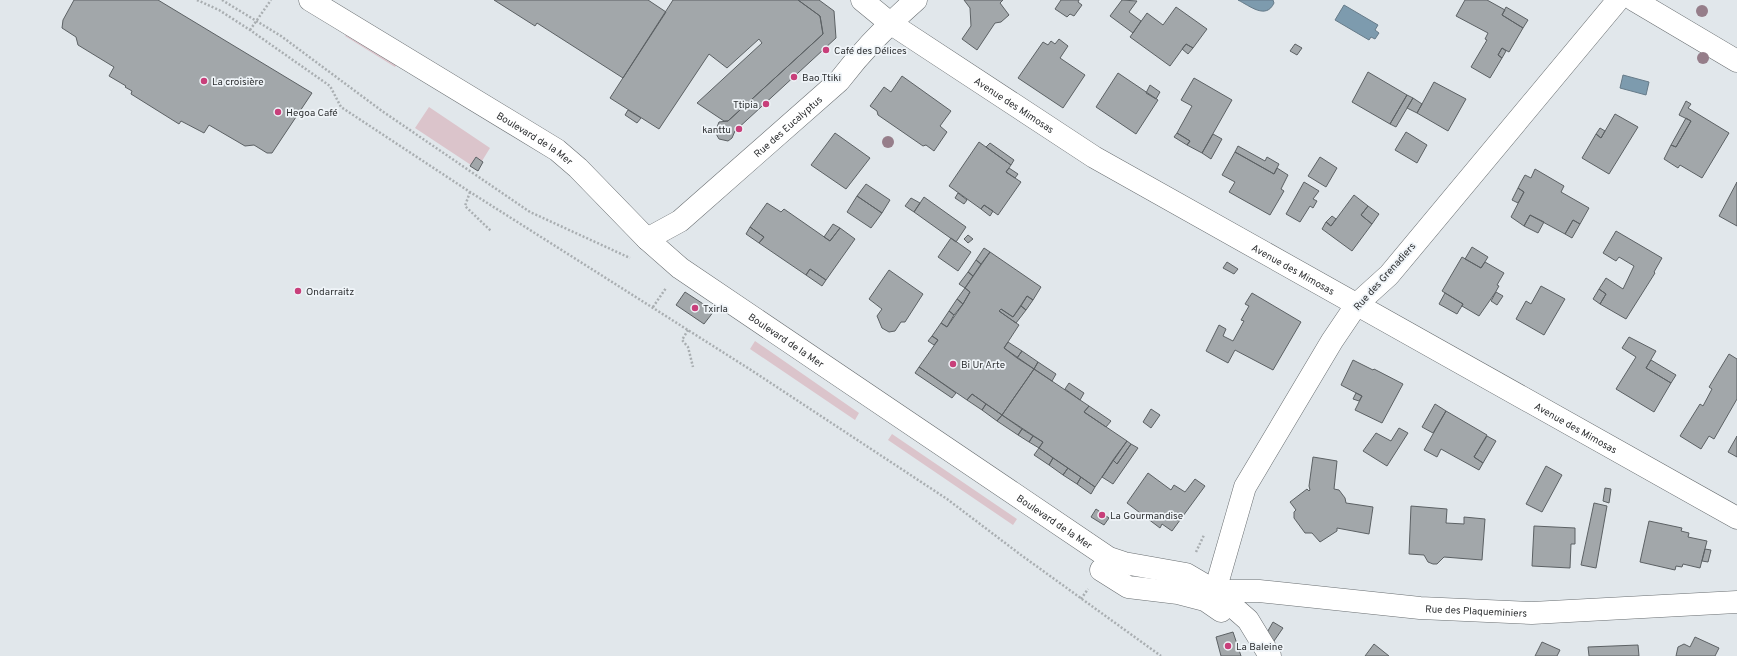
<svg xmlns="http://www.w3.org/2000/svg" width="1737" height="656" font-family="Overpass,sans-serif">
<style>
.green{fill:#dbc4cb}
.water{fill:#7d9bae;stroke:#667b89}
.building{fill:#a2a7aa;stroke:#5c6164}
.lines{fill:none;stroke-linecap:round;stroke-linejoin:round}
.minor-casing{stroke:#696e71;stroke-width:23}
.path{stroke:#a9aeb1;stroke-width:2.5;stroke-dasharray:2 2;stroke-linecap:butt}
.minor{stroke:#fff;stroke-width:22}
.tree{fill:#967e8a}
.poi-dot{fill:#c83f7a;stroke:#eff4f8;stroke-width:1.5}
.labels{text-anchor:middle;stroke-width:3.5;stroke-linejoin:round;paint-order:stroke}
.poi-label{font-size:10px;fill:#2f3133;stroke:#eff4f8;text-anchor:start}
.street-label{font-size:10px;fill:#2f3133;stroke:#eff4f8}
</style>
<rect width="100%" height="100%" fill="#e1e7eb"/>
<path class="green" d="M349 31 398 62 395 67 345 36Z
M429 107 490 148 482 161 476 157 471 165 415 128Z
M755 341 859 413 855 420 750 349Z
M892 434 1017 519 1013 525 888 440Z"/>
<path class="water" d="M1238 0H1273L1274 3C1266 20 1250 6 1238 0Z
M1344 5 1378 25 1375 30 1379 33 1375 39 1371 37 1369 40 1335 20Z
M1623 75 1649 82 1646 95 1620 88Z"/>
<path class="building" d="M74 0H158L312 93 272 153H267L254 145 245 146 209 125 204 133 181 121 179 124 131 94 132 91 125 87 126 86 109 76 114 67 78 45 76 37 62 28 63 20Z
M494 0H648L666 12 623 78 537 23 535 26Z
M673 0H798L820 16 823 34 728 121H724L697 103 762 43 759 39 727 68 709 54 659 129 610 98Z
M798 0H819L834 11 836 38 735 131 732 138 728 141 719 139 715 132 719 122 728 121 823 34 820 16Z
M964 0H1003L1000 3 1009 15 1001 22 995 23 977 50 962 39 971 26 970 8Z
M1061 0H1079L1078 2 1082 5 1074 16 1070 14 1067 17 1055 9Z
M1122 0 1137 1 1129 12 1141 21 1133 33 1110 16Z
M1465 0H1487L1505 10 1502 15 1523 28 1509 52 1502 48 1498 55 1502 58 1490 78 1471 67 1487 40 1485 39 1488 33 1456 16Z
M1176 7 1207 29 1193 48 1186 44 1170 66 1130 37 1147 13 1163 25Z
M1506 7 1528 20 1523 28 1502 15Z
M1059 39 1068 46 1060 58 1085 75 1063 108 1018 78 1043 42 1048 45 1051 41 1055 44Z
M1186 44 1193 48 1188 54 1182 49Z
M1295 44 1302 48 1297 55 1290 51Z
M1502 48 1506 51 1502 58 1498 55Z
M1368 72 1407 95 1390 124 1352 102Z
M1118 73 1158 100 1136 134 1096 107Z
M902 76 951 111 940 126 947 132 934 151 926 145 923 146 878 115 877 111 870 106 884 87 891 92Z
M1194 78 1232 100 1202 153 1187 145 1190 141 1177 133 1192 106 1181 100Z
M1434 82 1466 99 1448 131 1417 113Z
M1150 85 1160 92 1156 99 1146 93Z
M1407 95 1413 98 1396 127 1390 124Z
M1413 98 1422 104 1417 113 1407 108Z
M1686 101 1691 104 1688 108 1729 133 1702 178 1680 165 1678 168 1664 159 1671 145 1676 147 1691 121 1679 115Z
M628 110 641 118 637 123 625 115Z
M1615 114 1638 127 1609 174 1582 158 1596 134 1601 138Z
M1686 118 1691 121 1676 147 1671 145Z
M1600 128 1605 131 1601 138 1596 134Z
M1406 132 1427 145 1417 163 1395 150Z
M835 133 870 158 846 189 811 165Z
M1177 133 1190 141 1187 145 1174 137Z
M1213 134 1222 139 1211 159 1202 153Z
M979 142 1011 165 1006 172 1021 182 998 215 984 205 981 209 949 186Z
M990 143 1014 160 1011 165 986 147Z
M1238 146 1265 161 1267 157 1279 164 1274 174 1235 152Z
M1235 152 1274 174 1277 168 1288 175 1281 189 1284 191 1270 215 1229 192 1235 182 1222 175Z
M476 157 483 162 478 171 470 166Z
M1320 157 1337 168 1326 187 1308 176Z
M1009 168 1018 174 1015 178 1006 172Z
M1535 169 1564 186 1561 192 1589 208 1580 224 1573 220 1565 234 1530 215 1524 226 1511 217 1524 192 1518 188 1521 182 1525 175 1531 178Z
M1304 182 1319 191 1313 199 1317 201 1313 208 1310 206 1300 222 1286 214Z
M1737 182V226L1719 216Z
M866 184 890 200 882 213 857 196Z
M1518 188 1524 192 1518 203 1512 200Z
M958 193 967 200 964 204 955 198Z
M1354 195 1368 206 1361 215 1372 224 1352 251 1322 229 1326 222 1331 226Z
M857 196 882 213 871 228 847 212Z
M924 197 966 227 956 242 914 212Z
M911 198 920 203 914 212 905 206Z
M767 203 781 212 784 209 830 241 840 228 855 239 826 280 810 269 806 275 759 243 764 237 750 227Z
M984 205 993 211 990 216 981 209Z
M1368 206 1379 214 1372 224 1361 215Z
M1530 215 1544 222 1538 233 1524 226Z
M1332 216 1336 219 1331 226 1326 222Z
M1573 220 1580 224 1572 238 1565 234Z
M833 224 840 228 830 241 824 237Z
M750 227 764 237 759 243 746 234Z
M1616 231 1662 258 1654 272 1655 273 1626 319 1600 304 1606 294 1599 289 1606 278 1623 289 1634 266 1619 257 1616 261 1603 253Z
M968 235 973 239 968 243 964 239Z
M951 238 971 252 958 271 938 257Z
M1472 247 1488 257 1481 268 1465 259Z
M984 248 990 252 981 264 976 260Z
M990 252 1041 287 1033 300 1027 296 1013 317 1001 309 999 311 1019 325 1004 348 1034 369 1002 415 972 394 967 400 919 367 938 340 932 336 941 323 947 327 963 304 970 292 965 288Z
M1462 257 1481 268 1485 262 1504 273 1497 285 1499 286 1495 293 1479 316 1462 306 1463 304 1442 291Z
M976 260 981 264 973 276 968 272Z
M1227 262 1238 269 1234 274 1223 268Z
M810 269 826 280 822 286 806 275Z
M889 270 923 294 905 322H901L895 331 889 332 882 328 877 316 882 309 869 299Z
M968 272 973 276 965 288 959 284Z
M1541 286 1565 299 1544 335 1516 319 1526 301 1531 304Z
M965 288 970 292 963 304 957 299Z
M1599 289 1606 294 1600 304 1593 299Z
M685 292 714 311 704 324 676 305Z
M1496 292 1503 296 1497 305 1491 301Z
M1252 293 1301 322 1273 370 1235 350 1228 363 1206 351 1219 325 1226 329 1223 336 1233 341 1244 321 1241 320 1249 306 1245 304Z
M1445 293 1463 304 1457 314 1439 304Z
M1027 296 1033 300 1026 310 1021 306Z
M957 299 963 304 954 315 949 311Z
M1021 306 1026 310 1016 323 999 311 1001 309 1013 317Z
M949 311 954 315 947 327 941 323Z
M932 336 938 340 934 345 928 341Z
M1629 337 1656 351 1646 368 1671 383 1654 412 1616 389 1636 357 1622 348Z
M1008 342 1022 351 1017 358 1004 348Z
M1022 351 1038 362 1034 369 1017 358Z
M1729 354 1737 359V399L1714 439 1709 436 1701 449 1680 436 1700 404 1703 406 1712 389 1709 387Z
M1353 360 1373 370 1374 369 1403 384 1382 423 1355 410 1362 396 1341 385Z
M1651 360 1676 375 1671 383 1646 368Z
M1038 362 1056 374 1052 381 1034 369Z
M919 367 956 393 952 398 915 373Z
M1034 369 1089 406 1084 412 1127 441 1095 487 1039 448 1043 442 1002 415Z
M1069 383 1084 393 1080 400 1065 389Z
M1356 393 1362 396 1359 401 1353 399Z
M972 394 986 404 982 410 967 400Z
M986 404 1002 415 997 421 982 410Z
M1435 404 1446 411 1433 433 1422 427Z
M1089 406 1111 421 1106 427 1084 412Z
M1151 409 1160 415 1151 428 1143 422Z
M1446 411 1487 435 1474 457 1483 463 1479 470 1441 449 1437 457 1424 450Z
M1002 415 1022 429 1018 435 997 421Z
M1399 428 1408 433 1387 466 1363 451 1376 433 1391 441Z
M1022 429 1033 436 1029 442 1018 435Z
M1033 436 1043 442 1039 448 1029 442Z
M1487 436 1496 441 1483 463 1474 457Z
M1737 436V457L1728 452Z
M1127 441 1131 444 1117 464 1113 460Z
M1131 444 1138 448 1113 484 1102 477 1113 460 1117 464Z
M1039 448 1053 458 1049 465 1034 455Z
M1313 457 1337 461 1334 489 1339 490 1345 498 1346 503 1373 507 1369 534 1337 528V531L1320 542 1312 533H1305L1294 518V512L1296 510 1290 502 1307 489 1309 491 1310 490 1309 486Z
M1053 458 1068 468 1063 475 1049 465Z
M1546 466 1562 475 1542 512 1526 504Z
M1068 468 1081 477 1077 484 1063 475Z
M1148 473 1171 490 1174 485 1185 492 1195 479 1205 486 1172 531 1162 524 1160 528 1127 503Z
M1081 477 1095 487 1091 494 1077 484Z
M1605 488 1611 489 1609 503 1603 501Z
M1594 503 1607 506 1596 568 1581 565Z
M1411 506 1447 509 1446 523 1464 524V517L1485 519 1482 560 1444 557 1437 564H1433L1428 562 1424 555 1409 554Z
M1096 509 1109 518 1104 525 1091 517Z
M1649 521 1682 528 1681 531 1689 533 1688 537 1707 541 1700 568 1683 564 1682 567 1676 566 1675 570 1640 562Z
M1534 526 1575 528V544H1571L1570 568 1532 566Z
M1705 549 1711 550 1708 562 1702 561Z
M1273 622 1283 628 1274 641 1265 636Z
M1233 632 1241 656H1221L1216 637Z
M1695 637 1719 648 1715 656H1676L1678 647 1684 644 1690 647Z
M1542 642 1560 650 1557 656H1535Z
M1374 644 1389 656H1365Z
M1638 645 1639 656H1589L1588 647Z"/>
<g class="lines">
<defs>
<g id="minor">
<path id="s1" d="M310 0 557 150 578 168 647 239 680 268 1109 558 1124 563 1186 574 1215 591 1248 620 1270 656"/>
<path id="s2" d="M862 0 890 23 1094 157 1737 518"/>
<path id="s3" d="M1618 0 1389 275 1357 304 1332 341 1245 487 1215 591H1259L1420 608 1532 613 1737 602"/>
<path d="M1634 0 1737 61"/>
<path id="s4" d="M647 239 680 221 839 81C862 51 887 25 916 0"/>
<path d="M1101 570 1128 587 1178 593 1205 600 1221 611"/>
</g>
</defs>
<use href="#minor" class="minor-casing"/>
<path class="path" d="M197 0 219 10 250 30 330 86 341 107 470 192 751 370 947 499 1021 555 1161 656
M222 0 281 36 382 111 530 212 630 258
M250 30 271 0
M470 192 465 206 491 231
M653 307 666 288
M688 330 682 340 688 347 693 367
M1196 552 1204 535
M1081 599 1088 589"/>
<use href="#minor" class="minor"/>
</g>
<g class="tree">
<circle cx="1702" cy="11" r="6"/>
<circle cx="1703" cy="58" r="6"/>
<circle cx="888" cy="142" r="6"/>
</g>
<g class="poi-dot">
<circle cx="826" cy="50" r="4"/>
<circle cx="794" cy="77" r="4"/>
<circle cx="204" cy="81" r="4"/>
<circle cx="766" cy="104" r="4"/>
<circle cx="278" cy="112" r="4"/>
<circle cx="739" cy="129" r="4"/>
<circle cx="298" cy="291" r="4"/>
<circle cx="695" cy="308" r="4"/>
<circle cx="953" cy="364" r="4"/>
<circle cx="1102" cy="515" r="4"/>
<circle cx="1228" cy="646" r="4"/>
</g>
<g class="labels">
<g class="poi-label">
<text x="834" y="54">Café des Délices</text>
<text x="802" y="81">Bao Ttiki</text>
<text x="212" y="85">La croisière</text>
<text x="758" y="108" text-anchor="end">Ttipia</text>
<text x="286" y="116">Hegoa Café</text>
<text x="731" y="133" text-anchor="end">kanttu</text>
<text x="306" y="295">Ondarraitz</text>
<text x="703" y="312">Txirla</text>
<text x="961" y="368">Bi Ur Arte</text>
<text x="1110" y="519">La Gourmandise</text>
<text x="1236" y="650">La Baleine</text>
</g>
<g class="street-label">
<text dy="4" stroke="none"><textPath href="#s2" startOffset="185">Avenue des Mimosas</textPath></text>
<text dy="4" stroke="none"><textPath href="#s4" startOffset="181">Rue des Eucalyptus</textPath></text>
<text dy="4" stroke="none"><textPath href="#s1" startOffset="264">Boulevard de la Mer</textPath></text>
<text dy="4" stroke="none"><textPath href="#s2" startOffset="509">Avenue des Mimosas</textPath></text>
<text transform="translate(1384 276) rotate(-48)" y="4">Rue des Grenadiers</text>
<text dy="4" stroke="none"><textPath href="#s1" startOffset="588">Boulevard de la Mer</textPath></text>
<text dy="4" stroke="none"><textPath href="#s2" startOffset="833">Avenue des Mimosas</textPath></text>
<text dy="4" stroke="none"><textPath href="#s1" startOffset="912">Boulevard de la Mer</textPath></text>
<text dy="4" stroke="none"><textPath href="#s3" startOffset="986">Rue des Plaqueminiers</textPath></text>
</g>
</g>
</svg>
